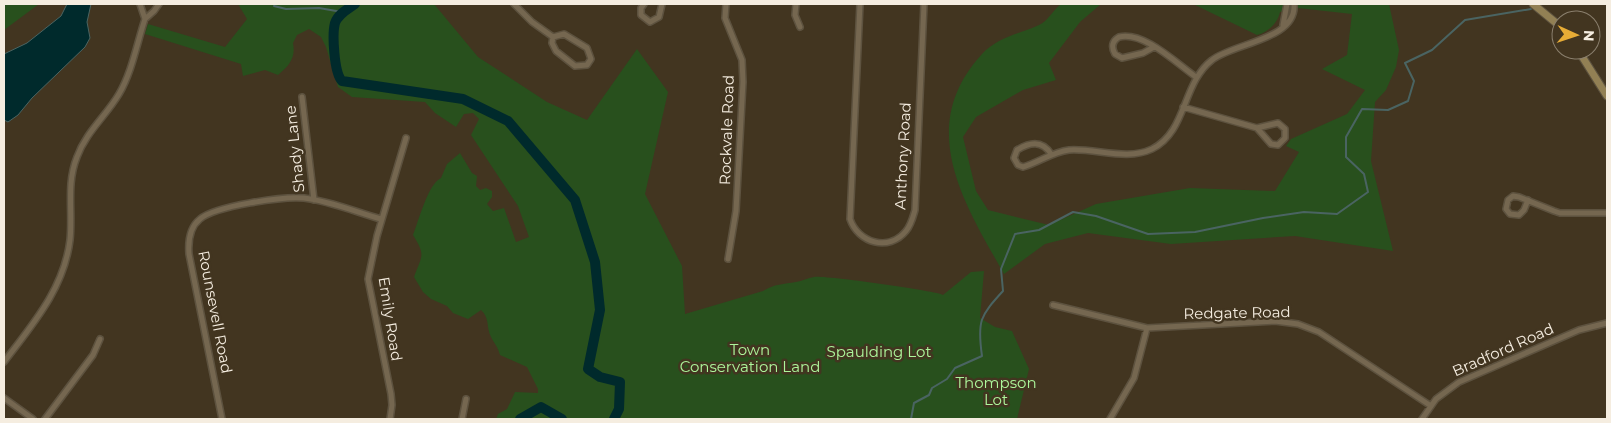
<svg xmlns="http://www.w3.org/2000/svg" width="1611" height="423" font-family="Montserrat,sans-serif">
<style>
.green{fill:#28501d}
.water{fill:#002a2c;stroke:#4a6462}
.lines{fill:none;stroke-linecap:round;stroke-linejoin:round}
.stream{stroke:#4a6462;stroke-width:2}
.river{stroke:#002a2c;stroke-width:10}
.minor-casing{stroke:#5d523f;stroke-width:8}
.secondary-casing{stroke:#5d523f;stroke-width:9}
.minor{stroke:#756750;stroke-width:5}
.secondary{stroke:#928054;stroke-width:7}
.labels{text-anchor:middle;stroke-width:5;stroke-linejoin:round;paint-order:stroke}
.street-label{font-size:15px;fill:#f5ede0;stroke:#423520}
.park-label{font-size:15px;fill:#adf69b;stroke:#423520}
</style>
<rect width="100%" height="100%" fill="#423520"/>
<path class="green" d="M4 4H39L4 30Z
M238 4H434L478 57 547 102 587 120 637 49 668 92 645 194 682 266 685 314 763 291C774 284 784 284 796 282 802 281 808 278 814 277 823 275 937 291 943 295L971 272 984 271 980 318 995 327 1012 331 1029 369 1017 419H496L498 414 507 409 515 392 538 393V389L527 367 500 355C498 347 494 343 491 337 486 327 490 318 481 310L468 319 453 313 447 306 431 299 423 292 414 277C422 255 426 256 413 235 419 220 428 184 441 178L447 164 460 153 472 173 477 176 476 186 480 190 486 188 492 191V197L487 204 493 211 504 208 516 242 529 237 518 206 471 135 479 119 473 113 464 114 456 127 435 113 425 102 352 97 338 87 326 47 321 37 309 29 297 35 293 43C296 58 289 66 278 75L265 70 243 76 241 64 145 34 148 24 225 47 247 19Z
M1061 4H1101L1080 22 1049 63 1056 80 1023 90 976 117 963 137 976 191 988 210 1049 225 1096 204 1190 188 1275 191 1299 152 1286 146 1291 139 1347 114 1365 90 1322 69 1347 55 1352 14 1298 8 1280 12C1278 23 1268 32 1257 35L1193 4H1389L1399 50 1396 67 1386 90 1375 102 1371 161 1393 251 1295 236 1171 244 1088 233 1045 244 1004 274C964 203 915 127 982 54 998 37 1019 34 1039 25 1048 21 1053 10 1061 4Z"/>
<path class="water" d="M67 4H91L87 22 90 38 85 47 32 98 18 115 8 122 4 120V54L27 43 61 16Z"/>
<g class="lines">
<path class="stream" d="M274 6 286 9 319 8 342 12
M911 419 914 403 929 395 932 388 947 379 955 368 982 356C977 321 980 316 1003 291L1001 269 1015 234 1039 230 1073 212 1096 216 1148 234 1195 232 1263 218 1304 212 1337 214 1368 192 1364 174 1346 157V137L1362 109 1388 110 1408 101 1414 81 1405 63 1432 50 1465 20 1531 9"/>
<path class="river" d="M355 4C348 9 338 14 335 23 332 34 334 73 342 81L463 99 508 121 575 200 595 262 600 310 588 369 600 377 620 382 619 409 614 419
M520 419 541 407 562 419"/>
<defs>
<path id="minor" d="M140 4 145 19 154 11 159 4
M514 4 532 22 553 37
M644 4 641 8V15L650 22 659 17 662 4
M726 4 725 18 742 60 743 82 736 211 728 259
M796 4 795 15 800 27
M860 4 850 219C858 243 889 252 906 231 911 225 913 217 915 210L924 4
M1283 25 1287 4
M564 34 587 48 591 59 587 65 575 66 556 51 552 43 553 37Z
M1154 47 1143 53 1122 58 1115 54C1111 47 1112 41 1119 37 1144 31 1176 63 1196 77
M302 97 314 200
M1183 107 1257 128 1271 144 1278 145 1285 138V129L1278 123 1257 128
M1051 154C1042 140 1030 142 1017 150L1014 158 1018 165 1023 167C1040 162 1052 152 1069 150 1096 148 1127 161 1152 149 1187 132 1182 83 1212 60 1233 43 1297 40 1294 4
M1528 200 1524 210 1519 215 1510 214 1506 209 1508 200 1513 196 1519 197 1554 211 1560 213H1607
M1053 305 1147 328 1275 321 1298 324 1319 332 1431 406
M4 362C32 325 64 289 70 240 73 212 66 184 77 157 86 132 106 116 119 94 132 72 137 43 145 19
M4 398 33 419
M45 419 93 355 100 339
M222 419 189 254C188 241 190 227 200 219 215 206 284 196 304 198 330 201 356 212 381 219
M390 419 392 405 391 394 368 279 377 236 406 138
M462 419 466 399
M1110 419 1134 378 1147 328
M1422 419 1436 399 1459 382 1579 330 1607 323"/>
<path id="secondary" d="M1533 4 1561 27
M1578 50 1607 96"/>
</defs>
<use href="#minor" class="minor-casing"/>
<use href="#secondary" class="secondary-casing"/>
<use href="#minor" class="minor"/>
<use href="#secondary" class="secondary"/>
</g>
<g class="labels">
<g class="street-label">
<text transform="translate(727 130) rotate(-88)" y="5">Rockvale Road</text>
<text transform="translate(295 149) rotate(-96)" y="5">Shady Lane</text>
<text transform="translate(903 156) rotate(-87)" y="5">Anthony Road</text>
<text transform="translate(215 312) rotate(79)" y="5">Rounsevell Road</text>
<text transform="translate(1237 313) rotate(-1)" y="5">Redgate Road</text>
<text transform="translate(390 319) rotate(81)" y="5">Emily Road</text>
<text transform="translate(1503 350) rotate(-24)" y="5">Bradford Road</text>
</g>
<g class="park-label">
<text x="750" y="355">Town<tspan x="750" dy="17">Conservation Land</tspan></text>
<text x="879" y="357">Spaulding Lot</text>
<text x="996" y="388">Thompson<tspan x="996" dy="17">Lot</tspan></text>
</g>
</g>
<rect width="1611" height="423" fill="none" stroke="#f5ede0" stroke-width="10"/>
<g transform="translate(1576 35) rotate(93)"><circle r="24" fill="#423520" stroke="#8a7f6d"/>
<path d="M0-4L9 19L0 12L-9 19Z" fill="#e7ac36"/>
<text y="-8" font-size="14" font-weight="bold" text-anchor="middle" fill="#f5ede0">N</text>
</g>
</svg>
